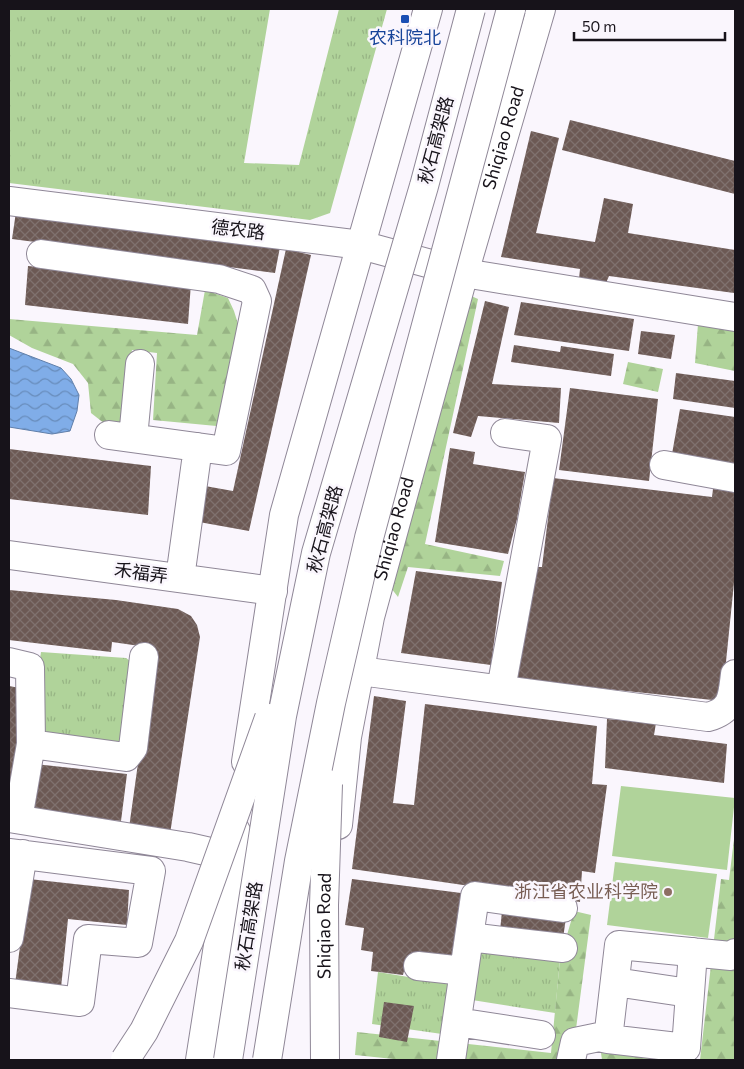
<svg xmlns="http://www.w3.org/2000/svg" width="744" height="1069" font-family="Commissioner,'Noto Sans SC',sans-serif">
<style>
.grass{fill:url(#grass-tufts)}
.forest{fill:url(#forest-firs)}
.park{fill:#b0d39a}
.water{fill:url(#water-waves);stroke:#607faa}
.building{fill:url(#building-cross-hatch)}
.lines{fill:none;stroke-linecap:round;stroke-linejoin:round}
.minor-casing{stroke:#8f8797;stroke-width:30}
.major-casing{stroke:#8f8797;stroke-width:30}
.minor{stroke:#fff;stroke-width:28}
.major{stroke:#fff;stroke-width:28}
.highway-bridge-casing{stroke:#8f8797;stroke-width:30;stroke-linecap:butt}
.highway-bridge{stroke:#fff;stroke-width:28}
.transit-dot{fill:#1a4fb4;stroke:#faf6fd;stroke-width:2}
.education-dot{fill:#8d6e63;stroke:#faf6fd;stroke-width:2}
.labels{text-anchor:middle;stroke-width:5;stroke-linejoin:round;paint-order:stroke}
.transit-label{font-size:18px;fill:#164399;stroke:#faf6fd}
.street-label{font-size:18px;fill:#17131a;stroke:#faf6fd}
.education-label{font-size:18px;fill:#785e54;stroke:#faf6fd;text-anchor:end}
</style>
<defs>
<pattern id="grass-tufts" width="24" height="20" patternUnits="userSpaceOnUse" patternTransform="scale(1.25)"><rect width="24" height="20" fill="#b0d39a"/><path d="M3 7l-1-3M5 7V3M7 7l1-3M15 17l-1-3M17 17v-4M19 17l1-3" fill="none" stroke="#97b484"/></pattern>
<pattern id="forest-firs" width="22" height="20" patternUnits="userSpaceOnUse" patternTransform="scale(1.25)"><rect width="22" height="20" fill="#b0d39a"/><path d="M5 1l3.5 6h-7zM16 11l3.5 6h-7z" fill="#97b484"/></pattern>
<pattern id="water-waves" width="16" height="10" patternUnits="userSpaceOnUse" patternTransform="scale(1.25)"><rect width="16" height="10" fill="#80ade8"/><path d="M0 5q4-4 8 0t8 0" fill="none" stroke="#688cbb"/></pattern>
<pattern id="building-cross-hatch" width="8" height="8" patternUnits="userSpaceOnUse" patternTransform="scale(1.25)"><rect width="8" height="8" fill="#6c5954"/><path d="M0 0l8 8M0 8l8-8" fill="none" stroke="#7f716e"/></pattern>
</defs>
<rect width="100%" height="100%" fill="#faf6fd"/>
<path class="grass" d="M9 9H270L244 163 299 165 339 9H387L330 213 310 220 9 183Z
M41 652 126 658 137 666 130 742 48 745 38 722V674Z
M481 946 560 959 555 1013 472 1000Z
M378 972 451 984 442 1034 372 1024Z"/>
<path class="forest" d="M205 290 228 298 234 311 239 327 227 427 153 420 157 353 132 350 121 426 105 424 91 413 88 383 73 364 32 348 9 335V319L197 335Z
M469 295 478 299 425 544 504 561 500 576 408 567 398 597 391 588Z
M698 324 735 330V371L695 363Z
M628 362 663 369 658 392 623 384Z
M735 831V1060H700L721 879 729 880Z
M574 911 591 915 576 1029 567 1060H403L355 1055 357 1032 551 1053 560 959Z
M601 1053 673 1060H602Z"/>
<path class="park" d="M621 786 735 798 727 870 612 856Z
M615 862 717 874 708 938 607 925Z"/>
<path class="water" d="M9 348 61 368 71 379 79 395 77 411 70 431 52 434 9 427Z"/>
<path class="building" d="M570 120 735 161V194L562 150Z
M531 131 559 138 536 233 595 242 604 198 633 204 628 233 735 250 734 293 609 276 606 283 579 279 580 269 501 257Z
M16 212 280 247 275 273 12 239Z
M286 249 311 255 249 531 199 522 205 486 233 491Z
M28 266 191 283 188 324 25 305Z
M485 301 509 307 492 384 561 388 559 423 478 416 471 437 453 433Z
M521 302 634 319 629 351 514 335Z
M641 331 675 335 671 359 638 354Z
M514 345 560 352 561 346 614 354 611 376 511 362Z
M676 373 735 381V408L673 399Z
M570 388 658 399 649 481 559 470Z
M680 409 735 417V464L672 454Z
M450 448 475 452 473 464 525 472 517 519 508 554 435 542Z
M9 449 151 466 148 515 9 499Z
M553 478 712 497 713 489 735 492V573L722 701 540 682 514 677 533 567H542Z
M416 571 502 582 491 665 401 653Z
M9 590 116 600 178 609 191 616 197 625 200 637 170 834 129 828 154 648 112 642 111 652 9 640Z
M9 686 25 689 9 808Z
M374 696 406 701 393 803 414 805 425 704 597 726 592 784 607 785 595 873 582 871 580 902 352 869Z
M607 719 656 723 654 735 727 744 724 783 605 768Z
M35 764 127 774 121 821 29 811Z
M29 879 129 890 127 925 68 919 61 988 15 984Z
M352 879 461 893 451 961 408 955 403 975 371 971 373 952 361 950 364 928 345 925Z
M502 911 566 918 563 938 500 931Z
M384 1002 414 1006 407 1042 379 1037Z"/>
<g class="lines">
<defs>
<path id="minor" d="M9 201 361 245 464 273 735 317
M41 254 219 279 252 290 257 301 226 451 109 435
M133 438 140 364
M664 465 735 478
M9 555 273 591
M180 578 198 447
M9 662 30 667 31 744 18 819
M360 671 708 717C733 710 732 697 735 674
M501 689 547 439 505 433
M31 744 126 757 133 748 144 657
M9 818 188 847 232 857
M9 853 151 871 138 943 88 939 80 1002 9 993
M469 937 563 948
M9 938 23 854
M693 952 686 1048 608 1039 619 945 731 956 735 953
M418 966 464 971
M615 982 689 993
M457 1022 541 1035
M451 1060 475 896 563 908
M571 1060 575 1042 599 1037 608 1039"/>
<g id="major">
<path d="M246 762 284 515 428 9"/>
<path id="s1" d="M338 825 347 737 370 617 464 273 541 9"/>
<path d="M200 1060 236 831"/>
</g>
</defs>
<use href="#minor" class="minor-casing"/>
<use href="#major" class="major-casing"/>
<use href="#minor" class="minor"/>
<use href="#major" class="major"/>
<defs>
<g id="highway-bridge">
<path d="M125 1060 144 1031 189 941 269 718"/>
<path d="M228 1060 282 716 316 553 424 186 471 9"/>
<path d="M267 1060 299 861 331 703 369 538 511 9"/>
<path id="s2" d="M325 1060 324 905 328 784"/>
</g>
</defs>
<use href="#highway-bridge" class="highway-bridge-casing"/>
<use href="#highway-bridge" class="highway-bridge"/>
</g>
<rect class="transit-dot" x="400" y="14" width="10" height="10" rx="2.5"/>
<circle class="education-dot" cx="668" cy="892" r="5"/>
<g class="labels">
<g class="transit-label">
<text x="405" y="44">农科院北</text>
</g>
<g class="street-label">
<text dy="6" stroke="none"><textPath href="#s1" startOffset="708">Shiqiao Road</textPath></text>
<text transform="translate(436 140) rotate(-75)" y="6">秋石高架路</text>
<text transform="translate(238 230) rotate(7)" y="6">德农路</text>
<text dy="6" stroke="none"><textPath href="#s1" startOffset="302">Shiqiao Road</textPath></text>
<text transform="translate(325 529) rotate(-75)" y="6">秋石高架路</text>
<text transform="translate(141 573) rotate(8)" y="6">禾福弄</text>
<text transform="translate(249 926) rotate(-81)" y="6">秋石高架路</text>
<text dy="6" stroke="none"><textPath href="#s2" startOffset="134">Shiqiao Road</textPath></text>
</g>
<g class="education-label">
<text x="658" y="898">浙江省农业科学院</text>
</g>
</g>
<rect width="744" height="1069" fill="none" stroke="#17131a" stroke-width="20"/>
<path d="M574 32v8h151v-8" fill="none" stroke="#17131a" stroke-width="2.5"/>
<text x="582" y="32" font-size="15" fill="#17131a" stroke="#faf6fd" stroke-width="4" paint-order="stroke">50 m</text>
</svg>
